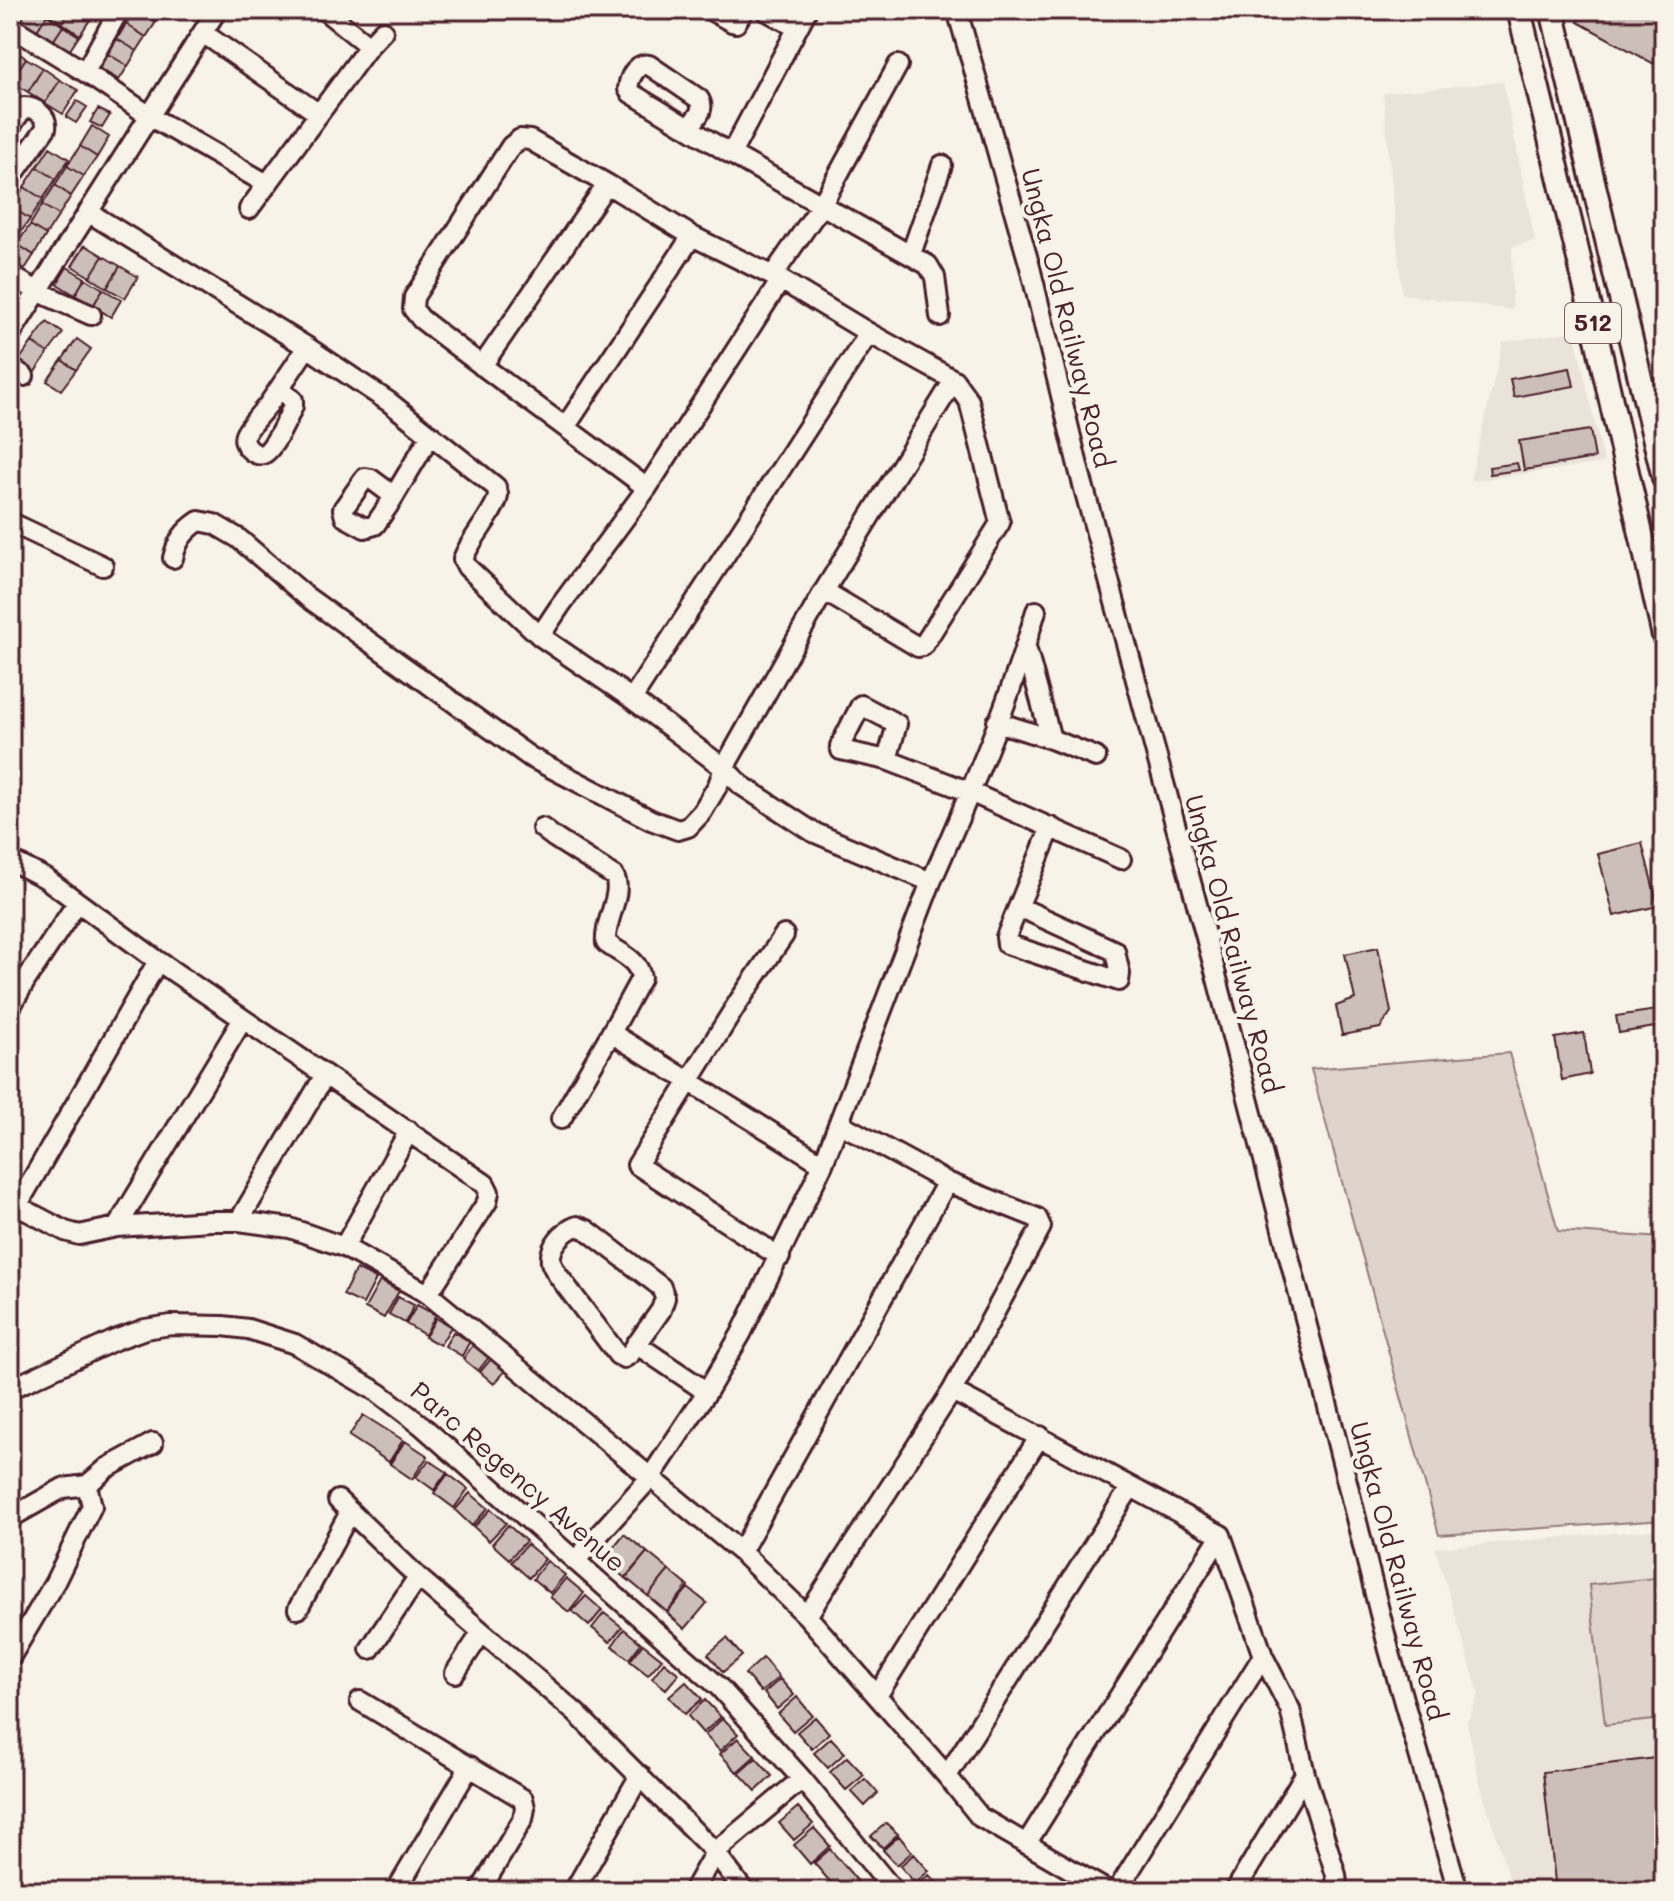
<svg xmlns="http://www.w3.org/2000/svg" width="1674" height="1901" font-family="Mali,sans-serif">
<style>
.built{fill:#eae3da}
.green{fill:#ded4cc;stroke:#947a7c;stroke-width:2}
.building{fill:#ccbfb9;stroke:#4a1f2b;stroke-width:2}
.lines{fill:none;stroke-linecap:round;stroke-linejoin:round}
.minor-casing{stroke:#4a1f2b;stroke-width:24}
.major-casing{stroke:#4a1f2b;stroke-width:28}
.minor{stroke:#f7f3e8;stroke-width:18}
.major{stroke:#f7f3e8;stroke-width:22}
.labels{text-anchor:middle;stroke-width:8;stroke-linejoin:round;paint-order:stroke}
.shield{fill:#f7f3e8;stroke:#7e5f64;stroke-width:2}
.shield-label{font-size:24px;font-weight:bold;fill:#4a1f2b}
.street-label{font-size:26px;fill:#4a1f2b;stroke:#f7f3e8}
</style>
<rect width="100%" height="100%" fill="#f7f3e8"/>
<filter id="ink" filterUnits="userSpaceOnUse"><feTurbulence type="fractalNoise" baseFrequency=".0125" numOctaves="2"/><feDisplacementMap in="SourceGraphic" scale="16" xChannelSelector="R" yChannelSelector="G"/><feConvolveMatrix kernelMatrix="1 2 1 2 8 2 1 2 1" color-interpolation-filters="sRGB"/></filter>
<g filter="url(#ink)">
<path class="built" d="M1503 82 1535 241 1512 247V310L1402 294 1383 93Z
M1574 331 1604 463 1470 481 1503 342Z
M1664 1529V1891H1513L1480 1784 1467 1722 1479 1694 1435 1548Z"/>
<path class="green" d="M1509 1053 1558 1231 1664 1238V1520L1439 1535 1311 1069Z
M1664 1577V1719L1605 1725 1589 1585Z"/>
<path class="building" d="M10 10H27L20 22 10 15Z
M27 10H39L47 15 36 32 20 22Z
M46 10H71L62 23 45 12Z
M71 10H86L93 15 80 35 62 23Z
M135 10 156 22 146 37 126 24Z
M136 10H163L156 22Z
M1585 10H1664V47L1654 64 1578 22Z
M47 15 63 26 52 43 36 32Z
M126 24 146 37 137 51 117 39Z
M63 26 79 36 68 53 52 43Z
M117 39 137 51 128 66 108 54Z
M10 48 26 58 11 81H10Z
M108 54 128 66 119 80 99 68Z
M26 58 43 68 28 92 11 81Z
M43 68 60 80 45 103 28 92Z
M60 80 78 90 63 114 45 103Z
M77 101 87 107 76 123 66 117Z
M98 109 110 115 102 128 90 122Z
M92 126 109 137 97 157 80 146Z
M80 146 97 157 84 176 67 166Z
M50 147 69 159 56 179 37 167Z
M67 166 84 176 71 196 55 185Z
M37 167 56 179 43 199 24 187Z
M55 185 71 196 59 215 42 205Z
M24 187 43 199 30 219 11 207Z
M42 205 59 215 46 235 30 225Z
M11 207 30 219 16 239 10 235Z
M30 225 46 235 34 255 17 244Z
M17 244 34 255 25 269 10 261Z
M85 245 103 256 90 277 72 266Z
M103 256 120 266 107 288 90 277Z
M120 266 138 277 125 298 107 288Z
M67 267 85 278 75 295 57 284Z
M85 278 103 289 93 306 75 295Z
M103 289 121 300 111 317 93 306Z
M47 322 63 333 48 353 32 342Z
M77 339 91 349 76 370 62 360Z
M32 342 48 353 34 373 18 362Z
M62 360 76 370 61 390 47 381Z
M1570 368 1574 386 1514 397 1510 379Z
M1590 430 1595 458 1524 470 1519 441Z
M1517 463 1519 470 1490 474 1489 467Z
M1642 843 1658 906 1614 916 1598 854Z
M1378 947 1391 1012 1380 1028 1342 1035 1336 1006 1355 999 1345 954Z
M1664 1009V1073H1662L1655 1027 1619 1033 1616 1016Z
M1584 1033 1590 1074 1562 1080 1555 1038Z
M356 1269 376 1279 363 1304 343 1295Z
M380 1281 399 1291 384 1318 365 1308Z
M398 1297 414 1305 405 1323 389 1314Z
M417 1305 436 1315 425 1335 406 1324Z
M436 1318 451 1327 440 1345 425 1337Z
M453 1332 470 1341 462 1356 445 1346Z
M473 1345 489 1357 478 1371 463 1359Z
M492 1358 506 1370 494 1384 480 1372Z
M363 1415 403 1440 389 1462 349 1436Z
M405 1441 428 1456 412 1479 390 1464Z
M429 1460 447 1472 434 1490 416 1477Z
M448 1474 468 1489 454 1508 434 1493Z
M470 1493 488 1508 472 1526 455 1510Z
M491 1509 506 1523 489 1541 474 1527Z
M508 1525 526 1541 509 1559 492 1544Z
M624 1534 647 1552 625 1578 603 1560Z
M527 1544 545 1559 529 1578 511 1562Z
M647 1552 669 1570 648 1596 626 1578Z
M547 1561 565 1575 550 1593 533 1579Z
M669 1570 688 1586 667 1612 648 1596Z
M566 1578 584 1593 569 1612 550 1597Z
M688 1588 707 1603 685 1629 667 1613Z
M586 1596 602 1610 589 1626 572 1611Z
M604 1613 622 1627 610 1642 592 1628Z
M624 1629 641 1643 629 1659 612 1646Z
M727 1638 742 1656 723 1672 708 1654Z
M643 1644 662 1659 648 1675 630 1661Z
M763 1658 779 1677 761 1692 745 1674Z
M664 1662 679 1674 666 1689 652 1678Z
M780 1679 794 1695 777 1709 764 1693Z
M686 1682 702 1699 685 1714 669 1697Z
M797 1697 812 1715 793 1731 778 1714Z
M705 1700 721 1717 703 1733 688 1716Z
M815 1717 829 1733 812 1749 797 1732Z
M723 1718 738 1734 720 1751 705 1735Z
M738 1738 755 1756 737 1772 720 1754Z
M831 1738 845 1753 828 1768 814 1753Z
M847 1757 864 1775 846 1790 830 1772Z
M1664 1757V1891H1556L1543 1772Z
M756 1758 772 1776 756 1791 739 1773Z
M865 1779 878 1793 865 1806 851 1791Z
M798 1807 813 1824 794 1840 779 1823Z
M886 1823 898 1834 883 1848 871 1836Z
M814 1828 830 1846 810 1864 794 1845Z
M899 1836 912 1852 897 1865 883 1850Z
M830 1849 860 1884 852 1891H838L814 1863Z
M914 1854 929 1871 915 1883 900 1866Z
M929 1875 944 1891H910Z"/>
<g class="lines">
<defs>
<path id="minor" d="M324 10 369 46
M710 10 732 22 736 23 744 10
M765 10 796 27
M957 10 1030 267 1079 470 1214 967 1334 1430 1389 1650 1458 1891
M10 26 85 72 151 117 267 184
M203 33 319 114
M85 72 119 10
M10 127 24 107C35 107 48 116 46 128L10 179
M689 127C696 118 706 110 699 99L649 65C636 62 629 78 628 89L631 93 731 154 928 265 935 277 940 316
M731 154 807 10
M249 209 369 46 383 31
M88 212 307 347 389 402 496 487C498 494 499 493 497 500 490 519 471 538 463 559L467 567 540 636 632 699 724 768 741 785 813 832 931 882 823 1164 741 1334 707 1392 650 1478 575 1561
M911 254 942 165
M10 275 39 292 91 315
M773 275 821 206 898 65
M10 335 217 10
M482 366 607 184
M10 367 24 376
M280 389 293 400V406C289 416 273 451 263 454 254 457 241 444 245 435 248 427 262 412 268 405 281 386 294 367 307 347
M566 426 692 236
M647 488C572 431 495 377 421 319L413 309 414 297 511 146 520 139 530 140 607 184 692 236 781 280 869 333 954 380 969 401 1000 523 923 646 918 647 824 591
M394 496 371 479 365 478 343 509 345 517 365 528 375 525 390 503 430 436
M10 522 103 566
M173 558C177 541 184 531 199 521L214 524 238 538 307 597 530 757 651 820 678 830 688 827 702 812 718 785 724 768 824 591 954 380
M540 636 560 606 647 488 781 280
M1026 647 1051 739 1096 757
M632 699 869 333
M997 722 1051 739
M887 760 897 724 861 705 840 746 841 750 887 760 970 792 1121 859
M542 828 555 838 614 876C624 893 604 920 606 943 619 953 639 959 641 978L611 1033 823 1164
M10 860 45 878 158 961 485 1184 489 1192 487 1202 428 1294
M931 882C970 794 1009 704 1036 611
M1019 907 1115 951 1120 974 1119 981 1007 944 1006 937 1051 827
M10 1008 26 980 77 903
M561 1119 611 1033
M10 1202 65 1231 79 1235 117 1227 211 1221H239L290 1228 344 1247 428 1294 741 1552 807 1616 947 1776 980 1817 1108 1891
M17 1206 158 961
M239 1221 325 1075
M577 1226 587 1230 661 1287 665 1298 661 1310 630 1354 624 1358 618 1355 557 1274C555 1270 552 1266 551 1262 549 1246 563 1231 577 1226Z
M117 1227 243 1019
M344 1247 409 1131
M780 1257 637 1165 739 1001 784 935
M636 1344 707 1392
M10 1389 115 1340 145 1329 171 1325 223 1326 248 1329 295 1344 379 1393 421 1425 719 1687 802 1779 894 1891
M952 1391C1043 1438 1131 1488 1221 1535L1263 1656 1290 1709 1305 1774 1336 1875 1338 1891
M338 1500 418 1577 576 1713 715 1852 744 1891
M10 1518 63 1488 87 1485 107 1468 153 1443
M741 1552 947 1182
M298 1609 350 1512
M807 1616 952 1391 1041 1227 1037 1218 947 1182 839 1123
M370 1649 418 1577
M10 1658 55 1582 92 1506 87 1485
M455 1673 482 1632
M877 1696 1040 1436
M360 1701 523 1799 525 1808 523 1819 480 1891
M947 1776 1130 1488
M1026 1844 1221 1535
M396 1891 470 1766
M574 1891 640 1775
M693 1891 715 1852 802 1779
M1117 1891 1263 1656
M1235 1891 1305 1774"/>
<path id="major" d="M1519 10 1580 263 1664 636
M1552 10 1664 478"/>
</defs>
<use href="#minor" class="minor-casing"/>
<use href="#major" class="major-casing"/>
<use href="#minor" class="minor"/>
<use href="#major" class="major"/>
</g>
</g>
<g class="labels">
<rect class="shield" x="1565" y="303" width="56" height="40" rx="6"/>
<g class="shield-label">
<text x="1593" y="331">512</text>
</g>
<g class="street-label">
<text transform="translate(1067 318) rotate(76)" y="9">Ungka Old Railway Road</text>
<text transform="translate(1233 944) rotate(75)" y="9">Ungka Old Railway Road</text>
<text transform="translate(518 1477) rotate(41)" y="9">Parc Regency Avenue</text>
<text transform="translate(1398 1571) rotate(75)" y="9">Ungka Old Railway Road</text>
</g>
</g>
<rect width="1674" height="1901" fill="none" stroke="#f7f3e8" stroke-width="40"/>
<rect x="20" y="20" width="1634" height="1861" fill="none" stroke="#4a1f2b" stroke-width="3" filter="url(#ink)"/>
</svg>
